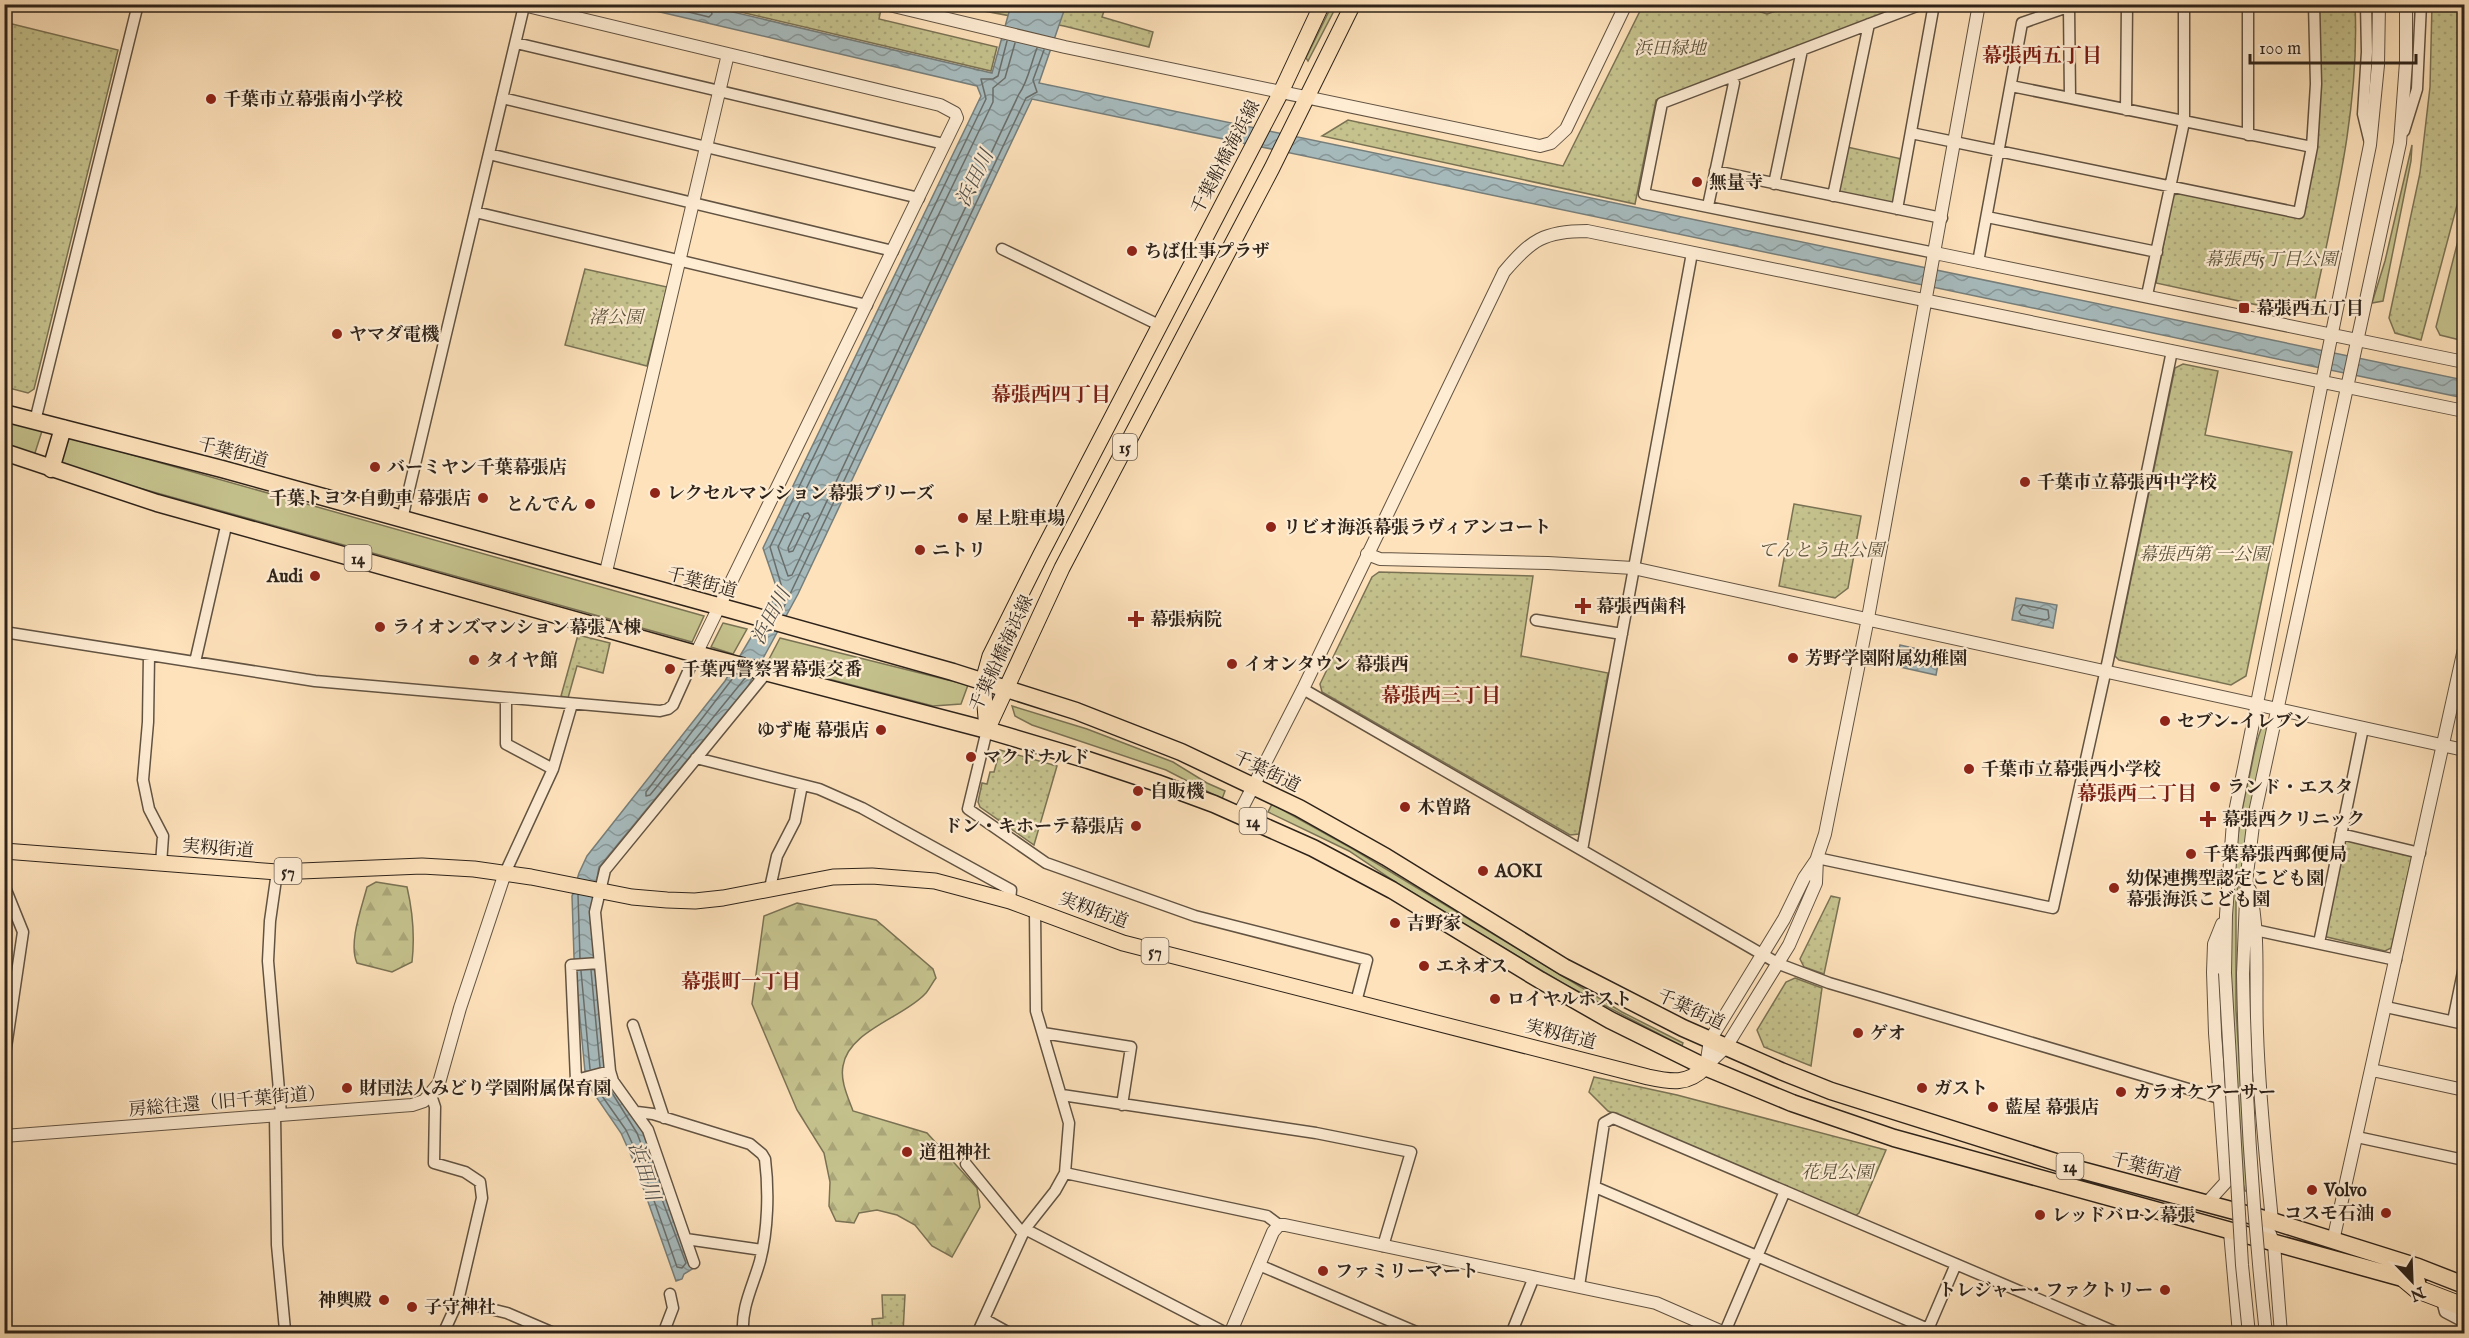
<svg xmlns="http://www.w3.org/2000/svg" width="2469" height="1338" font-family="'IM FELL English','Noto Serif JP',serif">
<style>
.grass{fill:#c5c28d;stroke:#7a7254;stroke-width:1.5}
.forest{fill:url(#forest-firs);stroke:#7a7254;stroke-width:1.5}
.park{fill:url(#park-dots);stroke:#7a7254;stroke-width:1.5}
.water{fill:url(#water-waves);stroke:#767e7b;stroke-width:1.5}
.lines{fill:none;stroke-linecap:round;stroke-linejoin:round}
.shore{stroke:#6a6e6b;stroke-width:1.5}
.minor-casing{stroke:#625342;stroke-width:13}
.tertiary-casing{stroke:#625342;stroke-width:14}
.primary-casing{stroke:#2e231a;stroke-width:17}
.trunk-casing{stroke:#2e231a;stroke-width:19}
.motorway-casing{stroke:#2e231a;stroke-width:20}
.minor{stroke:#feecd3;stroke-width:10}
.tertiary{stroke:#feecd3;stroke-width:12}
.primary{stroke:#fee2bb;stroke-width:15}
.trunk{stroke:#fee2bb;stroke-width:16}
.motorway{stroke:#fee2bb;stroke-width:18}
.tertiary-bridge-casing{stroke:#625342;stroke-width:14;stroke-linecap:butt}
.tertiary-bridge{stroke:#feecd3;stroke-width:12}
.poi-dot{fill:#8f2418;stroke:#feecd3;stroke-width:2}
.labels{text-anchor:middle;stroke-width:4.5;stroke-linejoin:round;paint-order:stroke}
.shield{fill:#feecd3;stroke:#6c5f52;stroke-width:1.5}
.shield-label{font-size:16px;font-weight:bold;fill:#2e231a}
.park-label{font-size:18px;font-style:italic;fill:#5b533c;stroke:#feecd3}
.poi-label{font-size:18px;font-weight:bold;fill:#2e231a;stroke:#feecd3;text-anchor:start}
.street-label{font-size:18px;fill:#2e231a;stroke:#feecd3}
.neighbourhood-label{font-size:20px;font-weight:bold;fill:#7a1f14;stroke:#feecd3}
.water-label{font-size:20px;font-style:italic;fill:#52504b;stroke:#feecd3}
</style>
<defs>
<pattern id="forest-firs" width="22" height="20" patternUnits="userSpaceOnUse" patternTransform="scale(1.5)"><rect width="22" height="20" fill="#c5c28d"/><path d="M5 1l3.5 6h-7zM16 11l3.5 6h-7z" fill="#aaa679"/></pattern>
<pattern id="park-dots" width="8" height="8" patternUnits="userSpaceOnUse" patternTransform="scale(1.5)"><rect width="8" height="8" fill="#c5c28d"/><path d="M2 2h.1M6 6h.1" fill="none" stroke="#aaa679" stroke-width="1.8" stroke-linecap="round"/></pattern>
<pattern id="water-waves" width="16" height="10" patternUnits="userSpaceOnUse" patternTransform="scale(1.5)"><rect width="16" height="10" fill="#a6babc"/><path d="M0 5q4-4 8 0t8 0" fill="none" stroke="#889798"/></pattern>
</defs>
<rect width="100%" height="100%" fill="#fee2bb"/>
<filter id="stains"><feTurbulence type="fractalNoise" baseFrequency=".00333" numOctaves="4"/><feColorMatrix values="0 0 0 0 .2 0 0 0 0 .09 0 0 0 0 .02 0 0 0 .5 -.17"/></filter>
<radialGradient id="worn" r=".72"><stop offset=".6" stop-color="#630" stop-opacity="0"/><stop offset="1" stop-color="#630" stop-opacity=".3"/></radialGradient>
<path class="grass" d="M1332 5H1337L1308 61 1306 58Z
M2412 145 2411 161 2383 301 2372 303 2385 261Z
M2464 217V341L2440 335 2436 327Z
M4 421 42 431 34 456 5 444Z
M69 437 704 616 692 642 60 466Z
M723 623 747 629 733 654 711 647Z
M780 638 968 685 961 704 933 706 767 663Z
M1012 706 1087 729 1173 762 1207 783 1225 791 1222 799 1166 770 1032 725 1015 716Z
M2263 725 2266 727 2267 732 2236 898V1010L2248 1191H2245L2243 1184C2234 1049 2216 911 2249 778 2253 762 2255 740 2263 725Z
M1272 804 1353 849 1622 1012 1683 1043 1682 1046 1564 984 1400 885 1349 851 1268 812Z"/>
<path class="forest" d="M376 882 407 887C413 913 415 936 412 962L392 972 357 963C348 943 362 907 367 887Z
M797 903 876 920 933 969 936 978C932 983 929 990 925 994 904 1017 848 1031 843 1066 840 1081 848 1097 853 1111L927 1133 977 1188 980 1207 952 1257 932 1246 915 1225 897 1215 877 1210 859 1213 854 1223 836 1221 829 1206 830 1182 824 1153 797 1110 752 1004 764 916Z"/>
<path class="park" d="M711 5H861L881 9 879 19 997 47 991 71Z
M952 5H1106L1102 17 1153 32 1149 47 1064 26Z
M1643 5H1739L1767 14 1794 5H1906L1656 100 1635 204 1322 136 1348 120 1563 166Z
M2316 5H2355C2360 107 2334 209 2313 309L2299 314 2156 283 2174 191 2301 215 2315 147Z
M2432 5H2464V179L2421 340 2395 333 2389 318 2420 173 2430 87Z
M4 22 118 50 34 389 28 393 5 387Z
M1847 147 1902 159 1894 201 1891 203 1841 193 1838 188Z
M585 269 667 287 647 366 565 345Z
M2183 364 2218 371 2205 435 2292 452 2246 676 2231 685 2119 660 2115 656 2175 368Z
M1794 504 1861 516 1848 588 1835 598 1779 586Z
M1379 572 1533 576 1521 656 1608 673 1579 834 1570 835 1322 692 1320 684 1372 577Z
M578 635 610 643 603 673 577 666 568 698 561 696Z
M1000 750 1057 766 1034 845 980 807 978 802 982 783 987 784 990 772H994Z
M2348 839 2412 856 2391 948 2385 951 2327 937 2324 931 2345 841Z
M1831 896 1840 898 1824 974 1804 967 1800 959Z
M1795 978 1822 988 1811 1066 1764 1047 1757 1030 1786 982Z
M1594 1077 1677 1095 1886 1150 1859 1213 1855 1216 1608 1111 1589 1092Z
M882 1295H905L903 1333H873L872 1319 883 1318Z"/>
<path class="water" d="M630 5H703L992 73 1011 5H1066L1039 83 2464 380V398L1032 99 798 594 748 686 599 867 593 901 605 1063 642 1130 694 1268 684 1274 682 1279 676 1281 634 1162 621 1133 586 1082 574 957 572 896 579 873 587 856 725 681 778 592 763 548 981 96 977 86Z
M2016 598 2057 605 2053 628 2012 620Z
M1900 645 1940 654 1936 675 1895 666Z"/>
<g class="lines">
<path class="shore" d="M656 4 709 17 712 14 709 4
M1015 43 1005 78 993 88V102L778 547 788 576 792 575 1019 94C1028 82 1031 63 1037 48
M808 513 810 516 793 551 789 552 788 548 804 514Z
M2023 605 2048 610 2049 618 2046 620 2021 615 2019 612Z
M773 611 783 591 770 547 986 99 981 79H993L998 76 1007 41
M781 613 1026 98 1037 92 1033 80 1044 50
M1906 653 1931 658V666L1928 667 1904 662 1903 659Z
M736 674 646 792V796L650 795 746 677
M578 895 580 958
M591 970 600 1067
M581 971 590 1069
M593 1083 626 1130 640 1160 677 1267 682 1268 686 1263 637 1133 604 1080"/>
<defs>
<path id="minor" d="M1922 4 1662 103 1644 194 1935 253
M2248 4V135
M2366 4 2367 52 2363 114 2369 139
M2069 7 2070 98
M516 43 944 144
M2011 86 2312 147
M502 98 919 198
M2126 110 2127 4
M2404 131 2417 89 2421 4
M1911 133 2299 213 2312 147 2316 84 2314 4
M489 154 893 251
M1715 171 1942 218
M1774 184 1802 50
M1833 196 1869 24
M1708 206 1734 83 1732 77
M1897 209 1934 4
M475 212 867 305
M1987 217 2157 252
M1002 249 1159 325
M1978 262 2022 23 2076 4
M2147 295 2184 122V4
M35 421 138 4
M402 519 524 6
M1536 620 1622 634
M4 632 315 681 660 711 668 709 673 705 696 654
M149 655 148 722 143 780 149 809 163 836 161 864
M195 662 227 522
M1303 689 1779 964 1829 983 2219 1098
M506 698V744L553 769
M987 730 968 809 1046 863 1195 916 1367 960 1356 1002
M696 758 819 789 862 808 1011 890 1010 901
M2341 834 2420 853
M1582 850 1692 253
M1817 858 2053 908 2108 660 2172 351
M277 872 270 921 268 961 281 1114
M505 873 553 769 572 704
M4 885 23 932 4 1061
M770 888 777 856 795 821 802 785
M2255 930 2396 960
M2319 943 2363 728
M599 963 571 965 576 1080 610 1071
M2386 1007 2464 1024
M2453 1021 2464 967
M633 1025 664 1118
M1043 1033 1131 1047 1122 1105
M431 1095 435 1107 434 1163 465 1172 480 1182 482 1198 458 1301
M1062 1095 1316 1133 1411 1152 1383 1246
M637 1112 653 1114 750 1144 762 1154 765 1159C769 1191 768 1230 760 1261 753 1286 741 1307 743 1334
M275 1115 277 1245 285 1330
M2357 1137 2464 1160
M966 1164 1023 1234
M1065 1173 1267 1216 1279 1225
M1595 1187 1940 1334
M1025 1229 1228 1334
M686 1239 762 1250
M694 1263 648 1130 613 1081 610 1071 595 912 605 870 767 672
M1259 1265 1421 1334
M1579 1286 1604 1123 1613 1118 2120 1334
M2441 1297 2445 1312 2464 1322
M984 1319 1011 1334
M443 1334 458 1301 507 1313 556 1334
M663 1334 673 1308 670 1294
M977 1334 1025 1229 1055 1191 1065 1173 1069 1123 1036 1011 1035 910
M1511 1334 1534 1277
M1724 1334 1785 1191
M1926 1334 1956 1264"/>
<path id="tertiary" d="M519 4 940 105 955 113 957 118 696 654
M885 4 1065 47 1540 146 1551 143 1566 129 1626 4
M1935 253 2464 362
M1367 554 1380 559 1548 563 1633 568 2464 750
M605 576 728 54
M1239 814 1303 689 1504 272C1531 240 1544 231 1587 231L2464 411
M2250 890C2260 935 2255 985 2257 1032 2259 1096 2266 1158 2272 1221
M2225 973 2226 915 2233 822 2370 145 2378 65 2379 4
M2243 974 2247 874 2254 817 2400 143 2406 62V4
M1706 1066 1710 1040 1784 919 1804 878 1817 859
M1705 1067 1726 1047 1789 945 1816 883 1817 858 1825 834 1868 618 1979 4
M2372 1070 2464 1090
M4 1136 412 1105 424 1101 439 1083 460 1008 505 873
M2206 1204 2226 1182 2215 1033 2213 972 2214 944 2222 924
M2251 1216 2270 1234 2274 1244 2281 1334
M2230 1232 2239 1334
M2333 1241 2464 649
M1230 1334 1273 1232 1279 1225H1285L1656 1303 1727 1334"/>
<path id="primary" d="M987 730 1062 568 1272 168 1353 4
M987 730 983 681 990 656 1040 556 1281 92 1322 4
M4 851 277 872 422 866 474 869 531 877 632 897 667 900 695 901 723 898 833 877 872 876 935 881 1010 901 1123 943 1648 1077C1671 1082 1688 1085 1705 1067"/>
<path id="trunk" d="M4 413 222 469 754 616 953 672 1076 711 1181 752 1299 808 1386 857 1564 967 1683 1028 1781 1071 1831 1091 2081 1170 2272 1221 2418 1267 2464 1285
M4 452 157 503 696 654 987 730 1088 760 1157 783 1214 804 1313 848 1392 890 1540 980 1610 1020 1705 1067 1792 1103 1894 1138 2417 1282
M51 469 63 428"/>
<path id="motorway" d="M2405 1279 2417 1289 2464 1307"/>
</defs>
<use href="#minor" class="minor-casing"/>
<use href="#tertiary" class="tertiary-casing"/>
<use href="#primary" class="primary-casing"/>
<use href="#trunk" class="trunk-casing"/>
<use href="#motorway" class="motorway-casing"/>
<use href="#minor" class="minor"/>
<use href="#tertiary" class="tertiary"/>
<use href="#primary" class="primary"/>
<use href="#trunk" class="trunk"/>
<use href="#motorway" class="motorway"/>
<defs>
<path id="tertiary-bridge" d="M2225 973 2242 1265 2249 1334
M2243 974C2245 1094 2253 1215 2266 1334"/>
</defs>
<use href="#tertiary-bridge" class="tertiary-bridge-casing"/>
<use href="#tertiary-bridge" class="tertiary-bridge"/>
</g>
<g class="poi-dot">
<circle cx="211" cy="99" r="6"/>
<circle cx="1697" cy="182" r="6"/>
<circle cx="1132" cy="251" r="6"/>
<rect x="2238" y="302" width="12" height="12" rx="3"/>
<circle cx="337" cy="334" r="6"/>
<circle cx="375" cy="467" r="6"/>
<circle cx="2025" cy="482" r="6"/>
<circle cx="655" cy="493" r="6"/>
<circle cx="483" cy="498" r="6"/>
<circle cx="590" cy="504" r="6"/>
<circle cx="963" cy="518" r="6"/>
<circle cx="1271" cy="527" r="6"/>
<circle cx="920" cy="550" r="6"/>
<circle cx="315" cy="576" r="6"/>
<path d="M1580 597h6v6h6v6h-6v6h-6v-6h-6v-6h6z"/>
<path d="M1133 610h6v6h6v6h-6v6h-6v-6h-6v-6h6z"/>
<circle cx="380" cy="627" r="6"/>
<circle cx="1793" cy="658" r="6"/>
<circle cx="474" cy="660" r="6"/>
<circle cx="1232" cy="664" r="6"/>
<circle cx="670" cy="669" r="6"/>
<circle cx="2165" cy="721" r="6"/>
<circle cx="881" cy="730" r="6"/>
<circle cx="971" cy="757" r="6"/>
<circle cx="1969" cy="769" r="6"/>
<circle cx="2215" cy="787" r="6"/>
<circle cx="1138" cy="791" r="6"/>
<circle cx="1405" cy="807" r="6"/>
<path d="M2205 810h6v6h6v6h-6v6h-6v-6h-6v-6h6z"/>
<circle cx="1136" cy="826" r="6"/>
<circle cx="2191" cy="854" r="6"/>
<circle cx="1483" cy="871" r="6"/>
<circle cx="2114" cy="888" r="6"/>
<circle cx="1395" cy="923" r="6"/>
<circle cx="1424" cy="966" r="6"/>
<circle cx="1495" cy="999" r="6"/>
<circle cx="1858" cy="1033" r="6"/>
<circle cx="347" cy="1088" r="6"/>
<circle cx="1922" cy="1088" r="6"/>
<circle cx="2121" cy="1092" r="6"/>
<circle cx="1993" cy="1107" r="6"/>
<circle cx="907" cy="1152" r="6"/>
<circle cx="2312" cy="1190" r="6"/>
<circle cx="2386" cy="1213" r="6"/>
<circle cx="2040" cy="1215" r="6"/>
<circle cx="1323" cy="1271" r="6"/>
<circle cx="2165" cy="1290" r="6"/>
<circle cx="384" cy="1300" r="6"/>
<circle cx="412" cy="1307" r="6"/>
</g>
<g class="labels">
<g class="shield">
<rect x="1113" y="434" width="24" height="26" rx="4.5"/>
<rect x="344.5" y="545" width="27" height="26" rx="4.5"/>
<rect x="1239.5" y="808" width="27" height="26" rx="4.5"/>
<rect x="274.5" y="858" width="27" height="26" rx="4.5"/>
<rect x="1141.5" y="938" width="27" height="26" rx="4.5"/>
<rect x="2056.5" y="1153" width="27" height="26" rx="4.5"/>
</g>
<g class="shield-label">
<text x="1125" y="453">15</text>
<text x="358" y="564">14</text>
<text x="1253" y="827">14</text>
<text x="288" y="877">57</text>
<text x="1155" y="957">57</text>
<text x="2070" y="1172">14</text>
</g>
<g class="park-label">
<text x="1670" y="54">浜田緑地</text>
<text x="2271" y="265">幕張西5丁目公園</text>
<text x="616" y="323">渚公園</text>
<text x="1821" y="556">てんとう虫公園</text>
<text x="2204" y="560">幕張西第 一公園</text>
<text x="1837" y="1178">花見公園</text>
</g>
<g class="poi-label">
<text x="223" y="105">千葉市立幕張南小学校</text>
<text x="1709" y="188">無量寺</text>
<text x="1144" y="257">ちば仕事プラザ</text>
<text x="2256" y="314">幕張西五丁目</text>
<text x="349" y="340">ヤマダ電機</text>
<text x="387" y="473">バーミヤン千葉幕張店</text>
<text x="2037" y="488">千葉市立幕張西中学校</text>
<text x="667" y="499">レクセルマンション幕張ブリーズ</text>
<text x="471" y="504" text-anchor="end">千葉トヨタ自動車 幕張店</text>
<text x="578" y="510" text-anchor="end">とんでん</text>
<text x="975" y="524">屋上駐車場</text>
<text x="1283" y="533">リビオ海浜幕張ラヴィアンコート</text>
<text x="932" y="556">ニトリ</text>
<text x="303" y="582" text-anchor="end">Audi</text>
<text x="1596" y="612">幕張西歯科</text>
<text x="1150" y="625">幕張病院</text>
<text x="392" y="633">ライオンズマンション幕張Ａ棟</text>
<text x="1805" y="664">芳野学園附属幼稚園</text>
<text x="486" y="666">タイヤ館</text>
<text x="1244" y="670">イオンタウン 幕張西</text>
<text x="682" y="675">千葉西警察署幕張交番</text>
<text x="2177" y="727">セブン-イレブン</text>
<text x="869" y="736" text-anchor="end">ゆず庵 幕張店</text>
<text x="983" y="763">マクドナルド</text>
<text x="1981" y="775">千葉市立幕張西小学校</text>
<text x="2227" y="793">ランド・エスタ</text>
<text x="1150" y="797">自販機</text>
<text x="1417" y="813">木曽路</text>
<text x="2222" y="825">幕張西クリニック</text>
<text x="1124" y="832" text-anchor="end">ドン・キホーテ幕張店</text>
<text x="2203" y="860">千葉幕張西郵便局</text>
<text x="1495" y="877">AOKI</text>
<text x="2126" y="884">幼保連携型認定こども園<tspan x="2126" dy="21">幕張海浜こども園</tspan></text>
<text x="1407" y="929">吉野家</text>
<text x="1436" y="972">エネオス</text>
<text x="1507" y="1005">ロイヤルホスト</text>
<text x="1870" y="1039">ゲオ</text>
<text x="359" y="1094">財団法人みどり学園附属保育園</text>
<text x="1934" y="1094">ガスト</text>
<text x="2133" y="1098">カラオケアーサー</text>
<text x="2005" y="1113">藍屋 幕張店</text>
<text x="919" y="1158">道祖神社</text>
<text x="2324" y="1196">Volvo</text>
<text x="2374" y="1219" text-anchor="end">コスモ石油</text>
<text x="2052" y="1221">レッドバロン幕張</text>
<text x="1335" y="1277">ファミリーマート</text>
<text x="2153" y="1296" text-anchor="end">トレジャー・ファクトリー</text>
<text x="372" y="1306" text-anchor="end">神輿殿</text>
<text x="424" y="1313">子守神社</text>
</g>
<g class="street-label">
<text transform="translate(1225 157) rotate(-62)" y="6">千葉船橋海浜線</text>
<text transform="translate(233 452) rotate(15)" y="6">千葉街道</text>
<text transform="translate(702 582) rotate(15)" y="6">千葉街道</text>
<text transform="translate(1001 653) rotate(-65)" y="6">千葉船橋海浜線</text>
<text transform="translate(1267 771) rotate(26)" y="6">千葉街道</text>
<text transform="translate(218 848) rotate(4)" y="6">実籾街道</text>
<text transform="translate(1094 910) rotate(20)" y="6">実籾街道</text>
<text transform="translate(1691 1009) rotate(25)" y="6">千葉街道</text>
<text transform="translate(1561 1034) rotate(14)" y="6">実籾街道</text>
<text transform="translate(227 1101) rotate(-5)" y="6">房総往還（旧千葉街道）</text>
<text transform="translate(2146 1167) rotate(15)" y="6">千葉街道</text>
</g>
<g class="neighbourhood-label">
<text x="2042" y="62">幕張西五丁目</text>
<text x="1051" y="401">幕張西四丁目</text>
<text x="1441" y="702">幕張西三丁目</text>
<text x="2137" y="800">幕張西二丁目</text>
<text x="741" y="988">幕張町一丁目</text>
</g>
<g class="water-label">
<text transform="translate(974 178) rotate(-64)" y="7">浜田川</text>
<text transform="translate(770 616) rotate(-62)" y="7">浜田川</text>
<text transform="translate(645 1171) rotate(72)" y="7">浜田川</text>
</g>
</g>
<rect width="2469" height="1338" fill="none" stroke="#fee2bb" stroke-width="24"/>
<rect x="6" y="6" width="2457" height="1326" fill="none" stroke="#2e231a" stroke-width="3"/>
<rect x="12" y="12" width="2445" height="1314" fill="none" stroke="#2e231a" stroke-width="1.5"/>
<g transform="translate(2412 1281) rotate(157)" stroke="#feecd3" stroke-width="4.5" paint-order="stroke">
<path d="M0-4.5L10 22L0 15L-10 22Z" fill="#2e231a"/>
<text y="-9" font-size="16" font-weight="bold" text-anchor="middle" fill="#2e231a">N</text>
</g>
<path d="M2250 54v9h166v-9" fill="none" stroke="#2e231a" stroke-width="3"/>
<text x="2259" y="54" font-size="18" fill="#2e231a" stroke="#feecd3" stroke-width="4.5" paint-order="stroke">100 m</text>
<rect width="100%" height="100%" filter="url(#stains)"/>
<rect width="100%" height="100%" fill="url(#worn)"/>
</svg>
